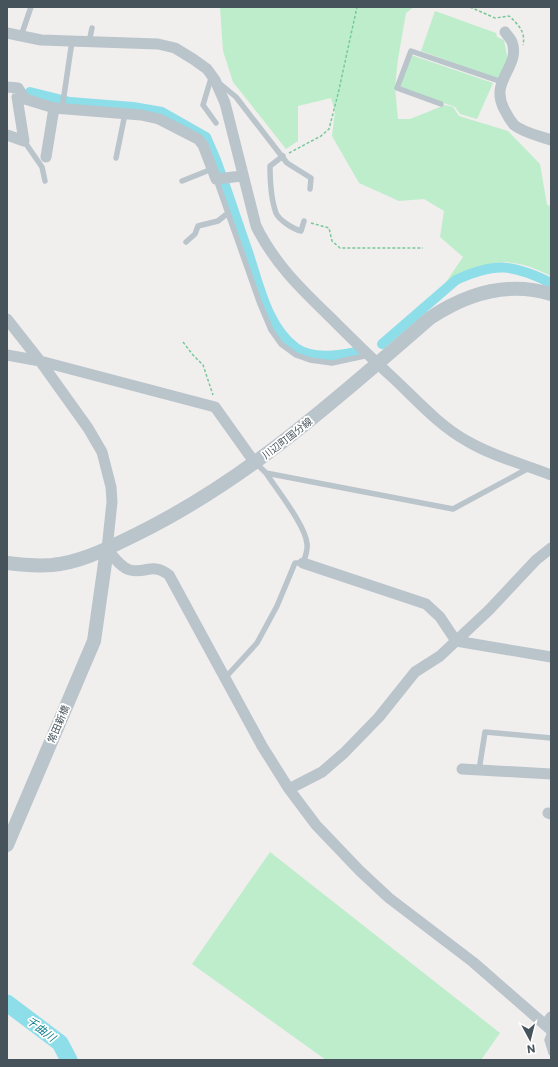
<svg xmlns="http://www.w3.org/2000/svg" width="558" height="1067" font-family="Commissioner,'Noto Sans JP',sans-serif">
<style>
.green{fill:#beedcb}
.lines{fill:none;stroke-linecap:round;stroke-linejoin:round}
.canal{stroke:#8ddee8;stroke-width:10}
.river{stroke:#8ddee8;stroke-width:17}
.path{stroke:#78c999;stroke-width:1.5;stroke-dasharray:3 2;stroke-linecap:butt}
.service{stroke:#bac4cb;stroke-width:5.5}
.minor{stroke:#bac4cb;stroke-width:11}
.tertiary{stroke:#bac4cb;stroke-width:14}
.labels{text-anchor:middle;stroke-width:3.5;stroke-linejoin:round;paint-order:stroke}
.street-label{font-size:10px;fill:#47535b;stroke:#fff}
.water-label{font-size:11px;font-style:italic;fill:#12808c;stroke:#fff}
</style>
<rect width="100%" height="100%" fill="#f1eeee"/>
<path class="green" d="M220 7H414L406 13 398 59 395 87 398 119H410L445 105 453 107 459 116 508 131 540 164 547 205 551 206V276C507 253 484 261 444 285L463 257 440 237 444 211 424 199 399 201 359 183 332 136 335 111 331 98 298 106V141L286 149 233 82 223 51Z
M435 11 496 33 497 37 504 40 508 61 498 79 421 51Z
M411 55 493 83 477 119 460 114 455 107 400 87Z
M270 852 500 1033 481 1060H326L192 964Z"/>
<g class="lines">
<path class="canal" d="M30 92 70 102 133 107 162 112 206 137 216 160C227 190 237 221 248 252 259 284 267 327 296 348 312 359 338 356 355 352
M382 344 456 280C495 262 513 264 551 283"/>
<path class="river" d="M7 1003 60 1043 69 1060"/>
<path class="path" d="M470 7 495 18 509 16C518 24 526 32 523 45
M289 153 321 136 329 129 338 94 357 7
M311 223 329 228 332 241 340 248H423
M183 342 193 355 203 365 213 395"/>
<path class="service" d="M21 36 31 7
M89 42 92 28
M212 75 203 105 216 123
M219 83 236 97 287 163 311 178 310 189
M441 104 397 88 411 51 502 82
M62 109 72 41
M24 141 42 167 45 181
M283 156 270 166C270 181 271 199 276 213 279 220 293 229 301 231L304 221
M116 158 125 114
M216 179 260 304 271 330 281 344 296 355 310 360 332 363 369 355
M182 181 212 169
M186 242 195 234 198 226 218 221 228 213
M256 463 266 473 453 509 529 468
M225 678 257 643 277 606 295 563H303C305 557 308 551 307 544 306 526 277 490 266 473
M479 770 485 732 551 738
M551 1030 547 1040 551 1053"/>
<path class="minor" d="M505 32C507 35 511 39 512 42 521 67 489 80 504 109 507 115 510 120 514 125 524 133 540 136 551 140
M7 33 41 40 158 44 175 48 193 59 207 69 215 80 225 103 256 226C274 263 301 289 330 317 350 337 370 357 391 376 415 398 438 425 467 441 492 456 523 464 551 475
M7 87 18 88 25 99 54 108 141 115 159 119 198 139 203 145 216 179 242 176
M7 135 24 141 17 97 21 94
M46 157 54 108
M7 319 40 361 88 428 102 452 111 487 112 502 107 549C113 556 121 568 130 570 146 574 152 562 169 575L262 746 289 789 316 825 360 871 389 898 473 962 551 1030
M7 355 40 361 215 407 255 463
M303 563 426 604 440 617 456 641 551 657
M462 769 551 774
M289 789 322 772 344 753 379 717 415 672 440 656 489 610 536 560 551 548
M548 813 551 814
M545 1025 551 1017"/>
<path class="tertiary" d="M7 563C22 565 37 566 52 565 83 562 110 547 137 534 247 480 338 398 430 318 466 294 508 281 551 294
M7 845 94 641 107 549"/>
</g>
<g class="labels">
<g class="street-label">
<text transform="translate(287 438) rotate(-38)" y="4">川辺町国分線</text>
<text transform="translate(58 724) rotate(-67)" y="4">常田新橋</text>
</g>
<g class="water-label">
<text transform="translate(41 1029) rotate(37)" y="4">千曲川</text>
</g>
</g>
<rect width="558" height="1067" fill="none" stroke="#47535b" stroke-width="16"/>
<g transform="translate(530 1039) rotate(173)" stroke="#ffffff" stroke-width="3" paint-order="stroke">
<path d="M0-3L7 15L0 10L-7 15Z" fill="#47535b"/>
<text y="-6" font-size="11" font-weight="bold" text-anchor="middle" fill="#47535b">N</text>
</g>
</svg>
